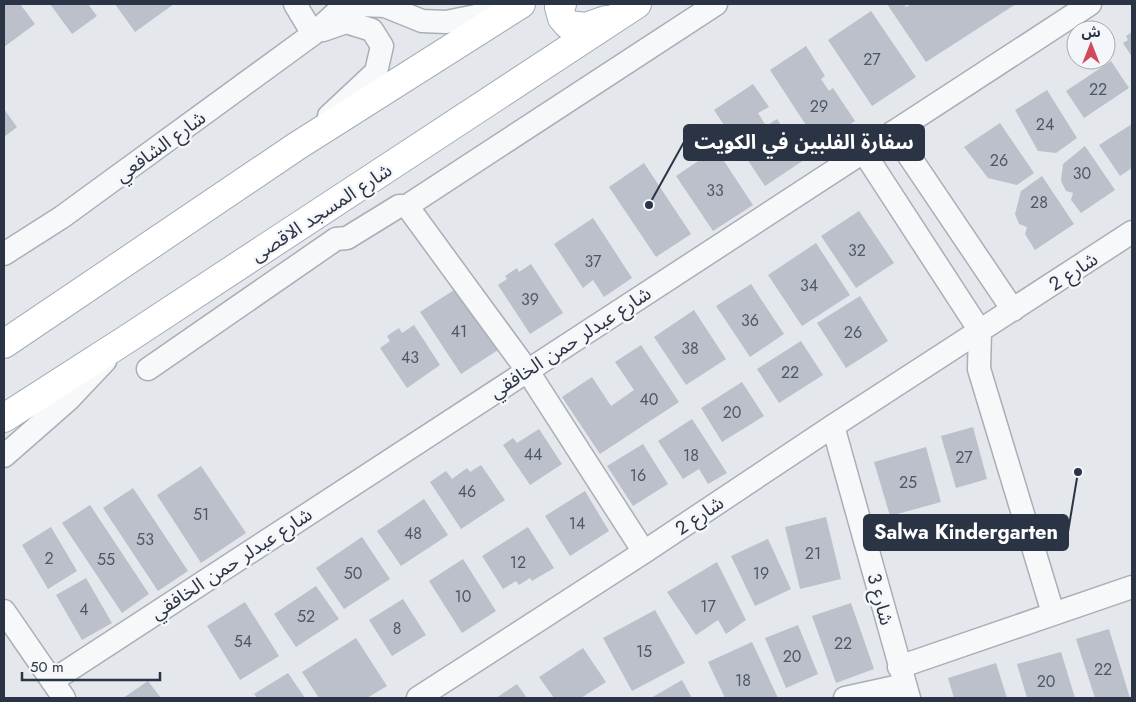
<svg xmlns="http://www.w3.org/2000/svg" width="1136" height="702" font-family="Jost,'Noto Sans Arabic',sans-serif">
<style>
.building{fill:#bbc0ca}
.lines{fill:none;stroke-linecap:round;stroke-linejoin:round}
.minor-casing{stroke:#a9aeb7;stroke-width:25}
.major-casing{stroke:#a3abb8;stroke-width:30}
.minor{stroke:#f7f8fa;stroke-width:22}
.major{stroke:#fff;stroke-width:28}
.labels{text-anchor:middle;stroke-width:5;stroke-linejoin:round;paint-order:stroke}
.number-label{font-size:16px;fill:#4f5766}
.street-label{font-size:19px;fill:#2b3445;stroke:#f4f6f9}
.leader{fill:none;stroke:#2b3445;stroke-width:2}
.callout-dot{fill:#2b3445;stroke:#f4f6f9;stroke-width:2}
.callout{fill:#2b3445;stroke:#2b3445;stroke-width:2}
.callout-label{font-size:20px;text-anchor:middle;font-weight:bold;fill:#fff}
</style>
<rect width="100%" height="100%" fill="#e4e7ec"/>
<path class="building" d="M4 4H20L35 24 4 47Z
M50 4H88L97 16 72 34Z
M115 4H174L135 32Z
M887 4H904L906 7 912 4H1016L926 62Z
M871 11 916 77 872 106 828 40Z
M1132 32V57L1123 43 1128 40 1126 36Z
M806 46 825 76 821 79 829 91 833 88 855 121 819 145 770 70Z
M1111 61 1129 88 1084 118 1066 91Z
M753 84 769 107 758 113 766 126 777 119 804 160 765 186 745 156 752 152 747 145 740 149 714 110Z
M1047 90 1077 138 1056 153 1038 151 1015 110Z
M4 109 17 127 4 137Z
M1000 123 1034 173 1017 185 988 178 964 147Z
M1132 124V168L1120 176 1099 145Z
M1085 146 1115 190 1081 213 1071 200 1073 193 1066 191 1061 181 1063 164Z
M716 149 753 205 713 231 676 176Z
M644 163 691 234 656 257 609 187Z
M1042 176 1074 224 1035 250 1025 234 1027 227 1019 224 1015 214 1021 191Z
M859 211 894 263 856 288 821 236Z
M593 218 632 278 604 297 593 280 583 288 554 244Z
M816 243 850 295 802 326 768 275Z
M531 264 563 313 530 334 498 285 507 279 505 276 517 268 519 272Z
M751 284 784 334 750 357 716 306Z
M457 288 498 350 461 374 420 312Z
M860 296 888 341 846 368 817 323Z
M694 310 726 359 686 385 654 337Z
M414 325 440 365 407 388 380 348 390 341 387 336 399 328 402 333Z
M801 341 823 375 779 403 757 369Z
M641 345 679 402 600 454 562 397 592 377 611 406 634 390 615 362Z
M742 382 764 416 722 442 701 408Z
M692 419 727 473 708 484 699 469 683 479 658 441Z
M973 427 987 479 956 488 941 436Z
M539 429 562 464 530 485 503 445 513 438 517 443Z
M643 444 668 484 633 506 607 466Z
M926 447 941 502 890 516 874 462Z
M481 465 505 500 461 529 430 482 446 471 452 479 467 468 470 472Z
M201 466 246 533 201 563 157 495Z
M133 488 188 571 158 591 103 508Z
M585 491 609 531 570 556 545 516Z
M424 499 448 535 401 566 377 531Z
M90 505 149 594 122 613 62 523Z
M826 517 841 579 800 589 785 527Z
M51 527 77 571 48 589 22 545Z
M528 527 554 568 532 581 530 578 519 585 516 581 503 589 482 556Z
M362 537 390 579 344 609 316 568Z
M768 539 791 589 755 606 731 556Z
M463 559 496 611 462 633 429 581Z
M717 562 746 620 726 634 718 620 696 635 667 592Z
M86 578 112 623 82 640 56 595Z
M316 586 339 619 296 647 274 614Z
M403 599 426 635 392 656 369 620Z
M245 602 279 656 240 680 207 626Z
M851 603 874 669 836 683 812 616Z
M655 610 685 663 632 691 603 638Z
M798 625 818 674 786 688 765 638Z
M1109 629 1130 698H1095L1076 639Z
M356 638 387 686 367 698H319L302 672Z
M752 642 778 698H725L708 662Z
M583 648 606 682 581 698H554L539 677Z
M1061 652 1075 698H1027L1017 664Z
M996 663 1007 698H954L948 678Z
M288 673 305 698H257L254 694Z
M682 680 692 698H651Z
M148 681 161 698H123Z
M517 684 527 698H496Z"/>
<g class="lines">
<defs>
<path id="minor" d="M295 4 313 34
M323 30 346 22 372 30 382 46 376 72 329 116
M893 132 1013 310
M863 151 980 331 979 369 1053 613
M407 206 527 370 644 552
M4 254 62 217 313 34 337 12 361 5 385 6 422 21 446 22 476 16 500 4
M148 369 336 239 347 238 399 206H407L716 4
M833 426 909 698
M4 456 69 399 105 361
M4 611 64 698
M899 667 1132 587
M52 681 1090 4
M418 698 644 552 833 426 1132 232
M845 698 904 685"/>
<path id="major" d="M562 4 559 7 562 18 568 25 586 27 606 20
M4 344 297 146 521 4
M4 418 127 339 637 4"/>
</defs>
<use href="#minor" class="minor-casing"/>
<use href="#major" class="major-casing"/>
<use href="#minor" class="minor"/>
<use href="#major" class="major"/>
</g>
<g class="labels">
<g class="number-label">
<text x="872" y="65">27</text>
<text x="1098" y="95">22</text>
<text x="819" y="112">29</text>
<text x="1045" y="130">24</text>
<text x="999" y="166">26</text>
<text x="1082" y="179">30</text>
<text x="715" y="196">33</text>
<text x="1039" y="208">28</text>
<text x="857" y="256">32</text>
<text x="593" y="267">37</text>
<text x="809" y="291">34</text>
<text x="530" y="305">39</text>
<text x="750" y="326">36</text>
<text x="459" y="337">41</text>
<text x="853" y="338">26</text>
<text x="690" y="354">38</text>
<text x="410" y="363">43</text>
<text x="790" y="378">22</text>
<text x="649" y="405">40</text>
<text x="732" y="418">20</text>
<text x="533" y="460">44</text>
<text x="691" y="461">18</text>
<text x="964" y="463">27</text>
<text x="638" y="481">16</text>
<text x="908" y="488">25</text>
<text x="467" y="497">46</text>
<text x="201" y="520">51</text>
<text x="577" y="529">14</text>
<text x="413" y="539">48</text>
<text x="145" y="545">53</text>
<text x="813" y="559">21</text>
<text x="49" y="564">2</text>
<text x="106" y="565">55</text>
<text x="518" y="568">12</text>
<text x="353" y="579">50</text>
<text x="761" y="579">19</text>
<text x="463" y="602">10</text>
<text x="708" y="612">17</text>
<text x="84" y="615">4</text>
<text x="306" y="622">52</text>
<text x="397" y="634">8</text>
<text x="243" y="647">54</text>
<text x="843" y="649">22</text>
<text x="644" y="657">15</text>
<text x="792" y="662">20</text>
<text x="1103" y="675">22</text>
<text x="743" y="686">18</text>
<text x="1046" y="687">20</text>
</g>
<g class="street-label">
<text transform="translate(160 146) rotate(-36)" y="7">شارع الشافعي</text>
<text transform="translate(321 212) rotate(-33)" y="7">شارع المسجد الاقصى</text>
<text transform="translate(1073 271) rotate(-33)" y="7">شارع 2</text>
<text transform="translate(570 342) rotate(-33)" y="7">شارع عبدلر حمن الخافقي</text>
<text transform="translate(699 515) rotate(-34)" y="7">شارع 2</text>
<text transform="translate(231 563) rotate(-33)" y="7">شارع عبدلر حمن الخافقي</text>
<text transform="translate(881 599) rotate(75)" y="7">شارع 3</text>
</g>
</g>
<path class="leader" d="M649 205L684 142M1078 472L1068 532"/>
<g class="callout-dot">
<circle cx="649" cy="205" r="5"/>
<circle cx="1078" cy="472" r="5"/>
</g>
<g class="callout">
<rect x="684" y="125" width="240" height="35" rx="5"/>
<rect x="864" y="515" width="204" height="35" rx="5"/>
</g>
<g class="callout-label">
<text x="804" y="149">سفارة الفلبين في الكويت</text>
<text x="966" y="539">Salwa Kindergarten</text>
</g>
<rect width="1136" height="702" fill="none" stroke="#2b3445" stroke-width="10"/>
<g transform="translate(1091 45)"><circle r="24" fill="#f4f6f9" stroke="#a4a8b1"/>
<path d="M0-4L9 19L0 12L-9 19Z" fill="#d1495b"/>
<text y="-8" font-size="14" font-weight="bold" text-anchor="middle" fill="#2b3445">ش</text>
</g>
<path d="M22 672v8h138v-8" fill="none" stroke="#2b3445" stroke-width="2.5"/>
<text x="30" y="672" font-size="15" fill="#2b3445" stroke="#f4f6f9" stroke-width="4" paint-order="stroke">50 m</text>
</svg>
